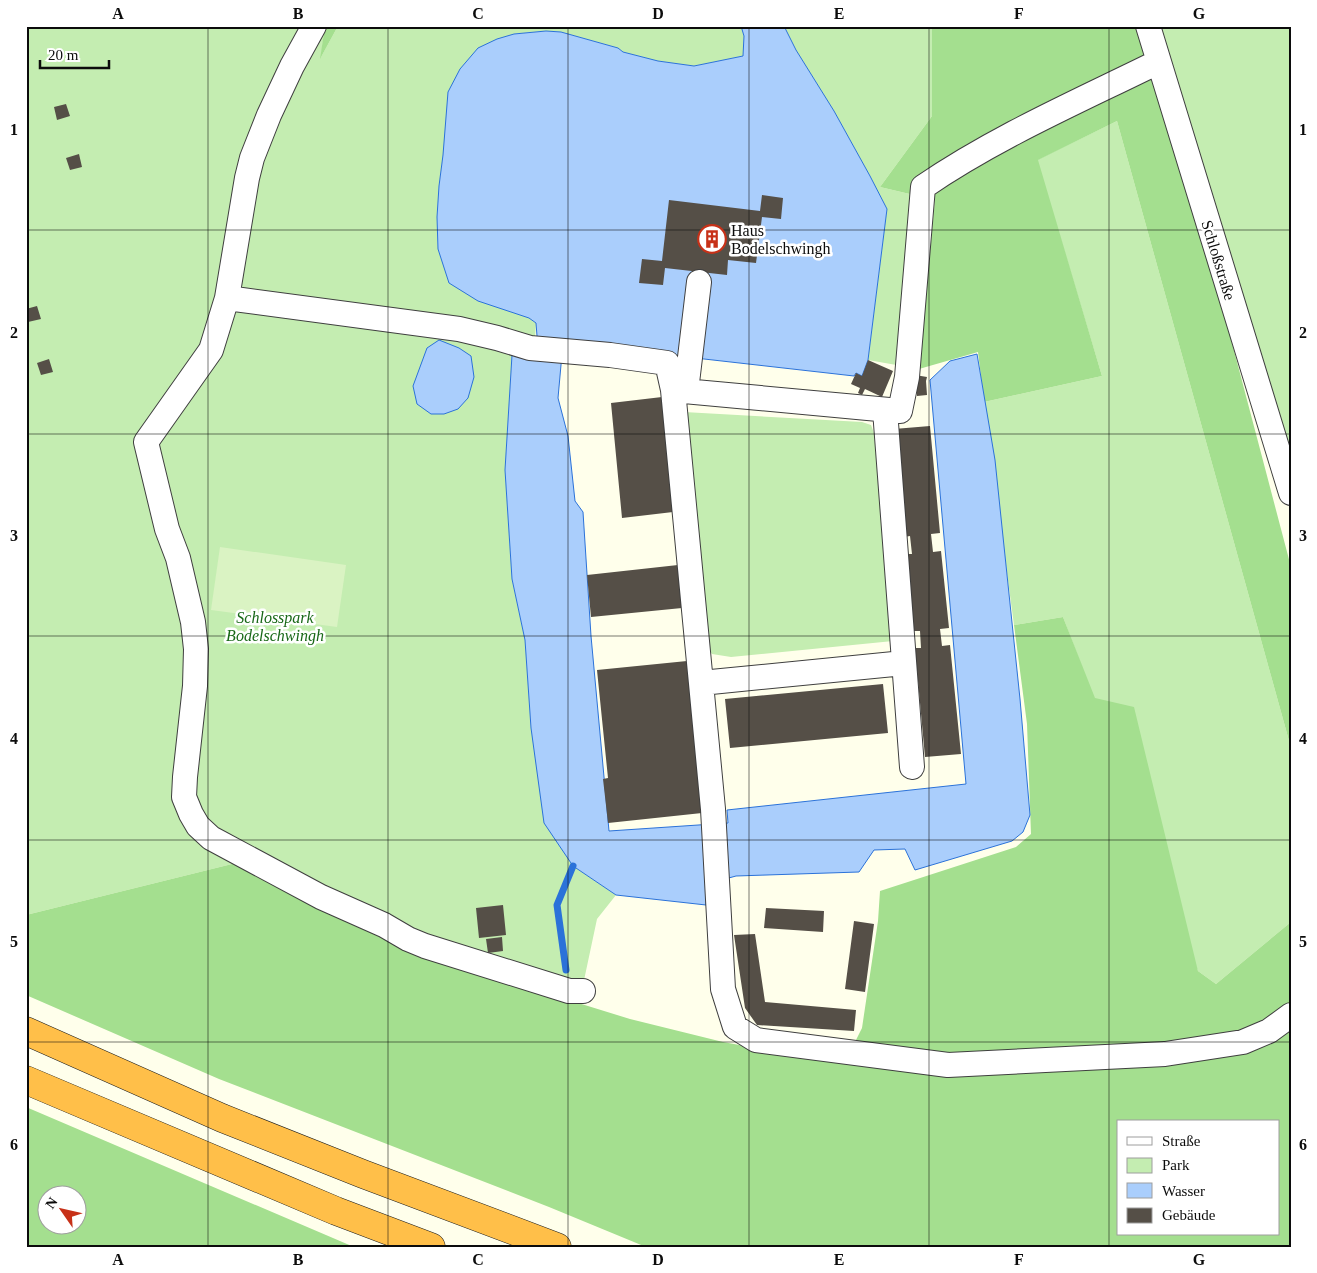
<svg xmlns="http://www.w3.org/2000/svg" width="1317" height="1273" font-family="'Times New Roman',serif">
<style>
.green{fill:#c4edb1}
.forest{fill:#a4df8f;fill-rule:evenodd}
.pitch{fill:#daf3c3}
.water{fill:#aacefc;stroke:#2b72d9}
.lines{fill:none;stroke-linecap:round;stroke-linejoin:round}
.stream{stroke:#2b72d9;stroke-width:7}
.building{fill:#554f47}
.minor-casing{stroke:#3f3f3f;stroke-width:26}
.highway-casing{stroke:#1d1d1d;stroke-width:29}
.minor{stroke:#fff;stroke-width:24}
.highway{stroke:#ffbf49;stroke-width:28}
.grid{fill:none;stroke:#0c0c0c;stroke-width:1;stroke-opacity:0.55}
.labels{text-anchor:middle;stroke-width:5;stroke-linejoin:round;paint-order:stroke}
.poi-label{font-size:16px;fill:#0c0c0c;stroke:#fff;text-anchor:start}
.street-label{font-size:16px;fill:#0c0c0c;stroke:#fff}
.park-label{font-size:16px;font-style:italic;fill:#186817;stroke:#fff}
.neatline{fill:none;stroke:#0c0c0c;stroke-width:2}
.grid-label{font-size:16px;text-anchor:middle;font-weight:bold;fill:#0c0c0c}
</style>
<rect width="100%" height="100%" fill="#ffffeb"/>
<path class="green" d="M26 26H325L321 57 338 26H741L744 36 743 56 694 66 658 61 623 52 618 48 561 32 546 31 514 34 443 155 439 186 437 217 438 249 536 323 534 356 512 355 505 470 512 579 525 640 531 728 573 866 616 895 597 919 583 985 575 1002 236 863 26 915Z
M784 26H932V116L880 187 935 200 919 369 868 360 887 209 870 176 834 111 796 50Z
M1148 26H1291V464Z
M1117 121 1291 748V922L1216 984 1198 971 1063 617 1014 625 984 402 1102 376 1037 160Z
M684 412 862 422 871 425 874 433 893 641 731 657 712 654 706 646Z"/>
<path class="forest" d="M325 26H338L320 59Z
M932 26H1148L1158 62 1291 567V748L1117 121 1038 160 1102 376 984 402 978 352 919 369 935 200 880 187 932 116Z
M1063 617 1095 698 1134 707 1198 971 1216 984 1291 922V1247H646L549 1207 219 1079 26 995V915L236 863 575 1002 630 1019 723 1042 844 1064 862 1028 878 921 880 891 1016 847 1031 834 1027 724 1014 625ZM1118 1122H1278V1234H1118Z
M26 1107 354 1247H26ZM48 1196H78V1226H48Z"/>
<path class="pitch" d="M220 547 346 565 337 627 211 610Z"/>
<path class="water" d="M741 26H784L796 50 834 111 870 176 887 209 868 360 862 376 856 373 854 376 563 343 558 398 568 436 575 501 583 512 591 636 609 831 728 823 727 810 966 784 930 380 950 361 977 354 995 460 1020 699 1030 815 1023 832 1012 841 915 870 905 849 874 850 859 872 736 876 707 884 706 905 616 895 573 866 544 823 531 728 525 640 512 579 505 470 512 355 534 356 537 336 536 323 529 318 478 301 449 283 438 249 437 217 439 186 443 155 448 92 460 69 478 48 497 39 514 34 546 31 561 32 618 48 623 52 658 61 694 66 743 56 744 36Z
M439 340 459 348 471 356 474 377 468 398 458 409 444 414H431L417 404 413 386 427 348Z"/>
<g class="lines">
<path class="stream" d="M566 970 557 905 573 866"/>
</g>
<path class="building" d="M66 104 70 116 57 120 54 107Z
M79 154 82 167 70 170 66 158Z
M762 195 783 198 781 219 762 217 756 263 728 260 727 275 665 268 663 285 639 283 642 259 662 261 669 200 760 211Z
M37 306 41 319 28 322 26 316V309Z
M49 359 53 372 41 375 37 363Z
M868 360 893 371 882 397 865 389 862 395 858 393 860 388 851 384 856 373 862 376Z
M915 375 927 377 926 381 927 395 917 396Z
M662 397 673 512 622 518 611 403Z
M930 426 940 533 931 534 933 552 941 551 949 628 940 629 942 646 950 645 961 754 925 757 915 648H921L920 631H911L903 554H912L910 536 904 537 894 429Z
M678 565 682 608 591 617 587 575Z
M687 661 702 813 608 823 603 779 608 778 597 670Z
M883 684 888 733 730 748 725 699Z
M503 905 506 935 479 938 476 908Z
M766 908 824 911 823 932 764 928Z
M854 921 874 924 865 992 845 989Z
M755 934 765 1002 856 1010 854 1031 757 1025 745 1008 734 935Z
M502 937 503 951 488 953 486 939Z"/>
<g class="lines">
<defs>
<path id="minor" d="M314 26 292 66 269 115 252 158 247 178 227 298 211 350 146 442 167 529 178 558 193 622 196 649 195 686 185 777 184 797 191 814 198 826 211 838 321 897 384 925 408 939 425 946 569 991H583
M1148 26 1291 493
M1158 62C1079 101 996 137 923 187L907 377 900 411 673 390 713 809 723 989 735 1027 756 1040 948 1065 1165 1054 1243 1042 1269 1031 1291 1015
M227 298 459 329 497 338 530 348 610 355 667 363 673 390
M686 391 699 282
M885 410 912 767
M701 683 904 663"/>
<path id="highway" d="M26 1031 222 1118 363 1174 557 1247
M26 1080 336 1211 431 1247"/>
</defs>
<use href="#minor" class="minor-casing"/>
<use href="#highway" class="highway-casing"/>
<use href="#minor" class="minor"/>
<use href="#highway" class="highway"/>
</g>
<path class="grid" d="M208 26V1247M388 26V1247M568 26V1247M749 26V1247M929 26V1247M1109 26V1247M26 230H1291M26 434H1291M26 636H1291M26 840H1291M26 1042H1291"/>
<defs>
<symbol id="building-ring" viewBox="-11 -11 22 22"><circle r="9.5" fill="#fff" stroke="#c73118" stroke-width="1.5"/><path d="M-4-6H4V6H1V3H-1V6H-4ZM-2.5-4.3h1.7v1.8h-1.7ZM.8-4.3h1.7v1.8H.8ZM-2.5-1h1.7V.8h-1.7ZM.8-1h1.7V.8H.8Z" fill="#c73118"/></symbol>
</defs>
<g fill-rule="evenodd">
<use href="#building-ring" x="696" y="223" width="32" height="32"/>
</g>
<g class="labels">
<g class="poi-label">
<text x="731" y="236">Haus<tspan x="731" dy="18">Bodelschwingh</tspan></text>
</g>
<g class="street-label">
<text transform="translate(1219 260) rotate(73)" y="6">Schloßstraße</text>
</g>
<g class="park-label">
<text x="275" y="623">Schlosspark<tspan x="275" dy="18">Bodelschwingh</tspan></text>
</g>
</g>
<rect width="1317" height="1273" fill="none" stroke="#ffffff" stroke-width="55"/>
<rect x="1117" y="1120" width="162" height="115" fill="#ffffff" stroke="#9e9e9e"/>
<rect x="1127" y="1137" width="25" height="8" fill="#ffffff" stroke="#9e9e9e"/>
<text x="1162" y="1146" font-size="15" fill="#0c0c0c">Straße</text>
<rect x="1127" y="1158" width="25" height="15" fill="#c4edb1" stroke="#9e9e9e"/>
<text x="1162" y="1170" font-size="15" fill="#0c0c0c">Park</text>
<rect x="1127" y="1183" width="25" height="15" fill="#aacefc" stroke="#9e9e9e"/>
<text x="1162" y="1196" font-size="15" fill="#0c0c0c">Wasser</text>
<rect x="1127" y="1208" width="25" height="15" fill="#554f47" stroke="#9e9e9e"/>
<text x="1162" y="1220" font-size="15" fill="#0c0c0c">Gebäude</text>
<g transform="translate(62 1210) rotate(304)"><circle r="24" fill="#ffffff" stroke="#9e9e9e"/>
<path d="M0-4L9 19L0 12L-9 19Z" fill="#c73118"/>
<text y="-8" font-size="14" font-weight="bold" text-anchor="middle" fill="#0c0c0c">N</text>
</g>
<path d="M40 60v8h69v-8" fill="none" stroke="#0c0c0c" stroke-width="2.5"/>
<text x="48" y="60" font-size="15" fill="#0c0c0c" stroke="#ffffff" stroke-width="4" paint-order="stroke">20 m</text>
<rect x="28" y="28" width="1262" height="1218" class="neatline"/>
<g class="grid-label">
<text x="118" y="19">A</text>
<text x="298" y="19">B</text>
<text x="478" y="19">C</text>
<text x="658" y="19">D</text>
<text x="839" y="19">E</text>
<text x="1019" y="19">F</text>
<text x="1199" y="19">G</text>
<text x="14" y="135">1</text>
<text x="1303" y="135">1</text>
<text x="14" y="338">2</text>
<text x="1303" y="338">2</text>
<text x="14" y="541">3</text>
<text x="1303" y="541">3</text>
<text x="14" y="744">4</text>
<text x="1303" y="744">4</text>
<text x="14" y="947">5</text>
<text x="1303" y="947">5</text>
<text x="14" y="1150">6</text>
<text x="1303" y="1150">6</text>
<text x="118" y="1265">A</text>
<text x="298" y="1265">B</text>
<text x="478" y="1265">C</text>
<text x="658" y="1265">D</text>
<text x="839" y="1265">E</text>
<text x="1019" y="1265">F</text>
<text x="1199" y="1265">G</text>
</g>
</svg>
